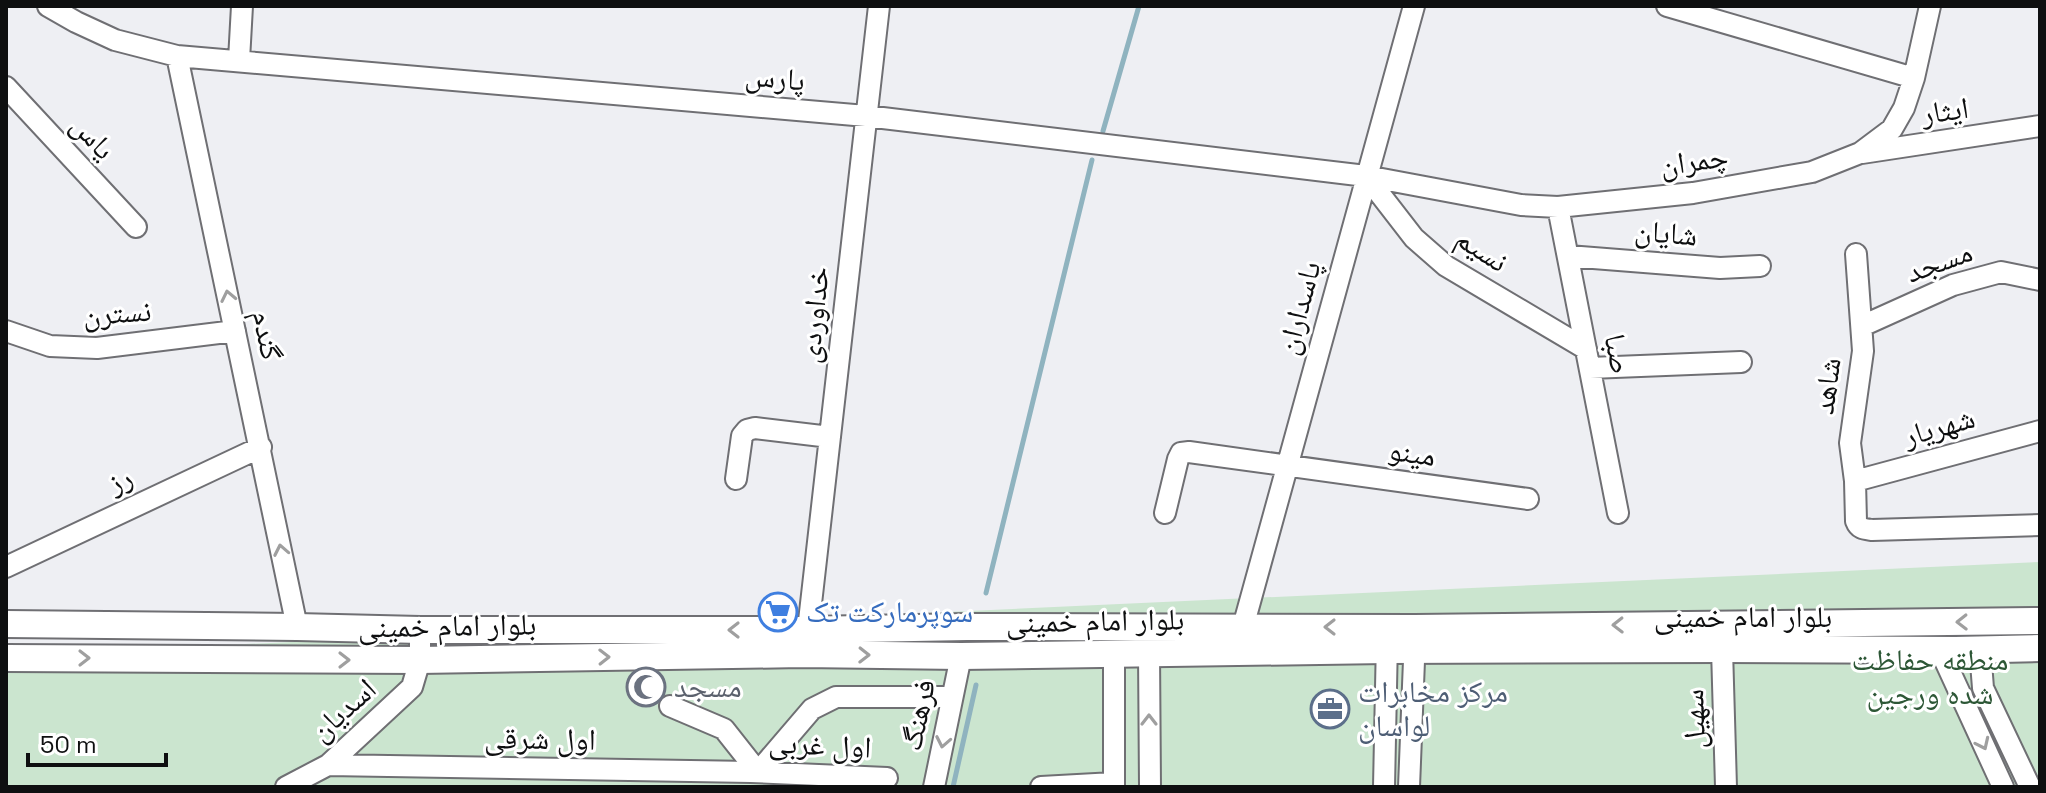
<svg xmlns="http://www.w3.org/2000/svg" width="2046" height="793" font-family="'Space Grotesk','Noto Naskh Arabic',sans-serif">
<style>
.green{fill:#cbe5cf}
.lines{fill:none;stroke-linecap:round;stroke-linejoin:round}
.stream{stroke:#8fb3bf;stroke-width:5}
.minor-casing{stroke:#6f6f73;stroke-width:24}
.major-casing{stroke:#6f6f73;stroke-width:30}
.minor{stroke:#fff;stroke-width:20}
.major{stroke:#fff;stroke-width:26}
.oneway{stroke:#9f9f9f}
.labels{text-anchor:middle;stroke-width:6;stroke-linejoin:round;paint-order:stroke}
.street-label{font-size:30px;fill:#0e0f10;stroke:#fff}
.shop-label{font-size:30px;fill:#366cbe;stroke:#fff;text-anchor:start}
.park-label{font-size:30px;fill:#2d5736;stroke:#fff}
.worship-label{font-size:30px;fill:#5b616d;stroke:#fff;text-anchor:start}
.service-label{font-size:30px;fill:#4e5e75;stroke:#fff;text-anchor:start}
</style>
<rect width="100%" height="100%" fill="#eeeff3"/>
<path class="green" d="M2040 562V787H6V655Z"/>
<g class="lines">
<path class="stream" d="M1103 131 1139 6
M986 593 1092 160
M953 787 976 685"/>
<defs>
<path id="minor" d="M48 6 76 22 115 40 177 56 866 116 1366 176 1521 205 1558 207 1693 193 1812 172 1860 153 1892 129 1904 108 1914 78 1930 6
M1667 6 1914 78
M177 56 297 627
M239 60 242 6
M6 87 136 227
M1862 153 2040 126
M1366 176 1414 238 1446 266 1586 349
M1558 207 1618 513
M1856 254 1863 351 1850 443 1855 481 1856 521C1859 529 1864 529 1872 530L2040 525
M1568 256 1720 268 1760 266
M1862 326 1953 285 2001 272 2040 280
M6 331 50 346 97 348 235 331
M1590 368 1741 362
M736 479 742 436 747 430 755 428 830 437
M1855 481 2040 431
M1165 513 1178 459 1181 453 1189 452 1528 499
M6 567 261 447
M1243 627 1414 6
M808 630 879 6
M1722 649 1726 787
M1940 650 2003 787
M1980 650 1983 688 2030 787
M1149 652 1150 787
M1114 653V787
M670 706 724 729 758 772 812 709 836 697H952
M328 765 751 772 887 778
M286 787 328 765 412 687 420 660V630
M934 787 961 656
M1041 787 1114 783
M1384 787 1387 639
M1409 787 1415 635"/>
<path id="major" d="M6 624 297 627 420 630H808L967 627 1415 628 2040 621
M6 658 420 660 802 654 961 656 1387 650 1722 649 1956 650 2040 648"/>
</defs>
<use href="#minor" class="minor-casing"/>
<use href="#major" class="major-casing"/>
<use href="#minor" class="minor"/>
<use href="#major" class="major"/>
</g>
<defs><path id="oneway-chevron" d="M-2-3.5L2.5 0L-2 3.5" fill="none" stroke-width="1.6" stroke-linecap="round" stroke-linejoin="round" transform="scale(2)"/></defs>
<g class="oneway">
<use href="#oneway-chevron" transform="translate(228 296) rotate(-102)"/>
<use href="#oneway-chevron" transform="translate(281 550) rotate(-101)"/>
<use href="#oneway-chevron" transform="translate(1962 622) rotate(179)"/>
<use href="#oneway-chevron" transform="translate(1618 625) rotate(179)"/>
<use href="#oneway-chevron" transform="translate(1330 627) rotate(-180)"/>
<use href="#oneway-chevron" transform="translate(734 630) rotate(180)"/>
<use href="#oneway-chevron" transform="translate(864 655) rotate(1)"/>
<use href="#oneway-chevron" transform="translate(604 657) rotate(-1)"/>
<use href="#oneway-chevron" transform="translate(84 658)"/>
<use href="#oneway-chevron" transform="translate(344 660)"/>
<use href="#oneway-chevron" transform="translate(1149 720) rotate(-90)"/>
<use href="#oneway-chevron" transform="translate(943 742) rotate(101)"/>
<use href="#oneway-chevron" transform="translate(1983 744) rotate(65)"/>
</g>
<defs>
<symbol id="supermarket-ring" viewBox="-11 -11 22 22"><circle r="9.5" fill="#fff" stroke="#3f7fe0" stroke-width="1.5"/><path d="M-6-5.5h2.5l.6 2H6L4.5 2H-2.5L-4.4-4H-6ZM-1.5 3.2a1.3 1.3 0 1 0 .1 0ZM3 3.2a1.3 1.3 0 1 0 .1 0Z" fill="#3f7fe0"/></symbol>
<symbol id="mosque-ring" viewBox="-11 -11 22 22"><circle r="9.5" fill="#fff" stroke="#6b7280" stroke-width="1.5"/><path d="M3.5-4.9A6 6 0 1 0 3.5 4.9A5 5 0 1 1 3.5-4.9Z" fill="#6b7280"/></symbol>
<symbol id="office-ring" viewBox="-11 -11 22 22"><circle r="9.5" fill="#fff" stroke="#5c6f8a" stroke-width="1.5"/><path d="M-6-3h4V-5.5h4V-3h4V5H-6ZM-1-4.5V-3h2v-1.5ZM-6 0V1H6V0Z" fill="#5c6f8a"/></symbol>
</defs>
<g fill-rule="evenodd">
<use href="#supermarket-ring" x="756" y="590" width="44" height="44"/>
<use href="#mosque-ring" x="624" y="665" width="44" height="44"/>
<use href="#office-ring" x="1308" y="687" width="44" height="44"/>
</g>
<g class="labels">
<g class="street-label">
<text transform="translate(775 78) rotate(5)" y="10">پارس</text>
<text transform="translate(1945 111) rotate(-8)" y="10">ایثار</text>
<text transform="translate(93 137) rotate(47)" y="10">یاس</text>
<text transform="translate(1694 161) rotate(-8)" y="10">چمران</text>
<text transform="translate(1666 233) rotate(5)" y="10">شایان</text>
<text transform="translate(1482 250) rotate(33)" y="10">نسیم</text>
<text transform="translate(1939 262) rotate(-20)" y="10">مسجد</text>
<text transform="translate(1299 308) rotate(-75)" y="10">پاسداران</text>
<text transform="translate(117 313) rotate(-4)" y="10">نسترن</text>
<text transform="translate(814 315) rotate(-84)" y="10">خداوردی</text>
<text transform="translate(267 335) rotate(78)" y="10">گندم</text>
<text transform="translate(1618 354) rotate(79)" y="10">صبا</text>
<text transform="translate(1827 386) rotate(-82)" y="10">شاهد</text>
<text transform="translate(1939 427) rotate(-16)" y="10">شهریار</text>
<text transform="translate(1412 453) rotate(8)" y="10">مینو</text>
<text transform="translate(120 480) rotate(-25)" y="10">رز</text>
<text x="1743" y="627">بلوار امام خمینی</text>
<text transform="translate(1095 621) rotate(-1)" y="10">بلوار امام خمینی</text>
<text transform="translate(447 626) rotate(-1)" y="10">بلوار امام خمینی</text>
<text transform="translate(343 710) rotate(-42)" y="10">اسدیان</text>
<text transform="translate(918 715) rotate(-78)" y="10">فرهنگ</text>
<text transform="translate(1694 719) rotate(-92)" y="10">سهیل</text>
<text transform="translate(540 739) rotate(1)" y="10">اول شرقی</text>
<text transform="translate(820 745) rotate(3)" y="10">اول غربی</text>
</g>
<g class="shop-label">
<text x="806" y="622">سوپرمارکت تک</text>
</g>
<g class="park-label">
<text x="1930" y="670">منطقه حفاظت<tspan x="1930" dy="34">شده ورجین</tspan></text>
</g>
<g class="worship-label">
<text x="674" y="697">مسجد</text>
</g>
<g class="service-label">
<text x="1358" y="702">مرکز مخابرات<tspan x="1358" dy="34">لواسان</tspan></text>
</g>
</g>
<rect width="2046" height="793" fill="none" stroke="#0e0f10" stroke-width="16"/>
<path d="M28 753v12h138v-12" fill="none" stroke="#0e0f10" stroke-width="4"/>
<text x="40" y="753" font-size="24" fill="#0e0f10" stroke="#ffffff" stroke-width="6" paint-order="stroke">50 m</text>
</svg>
